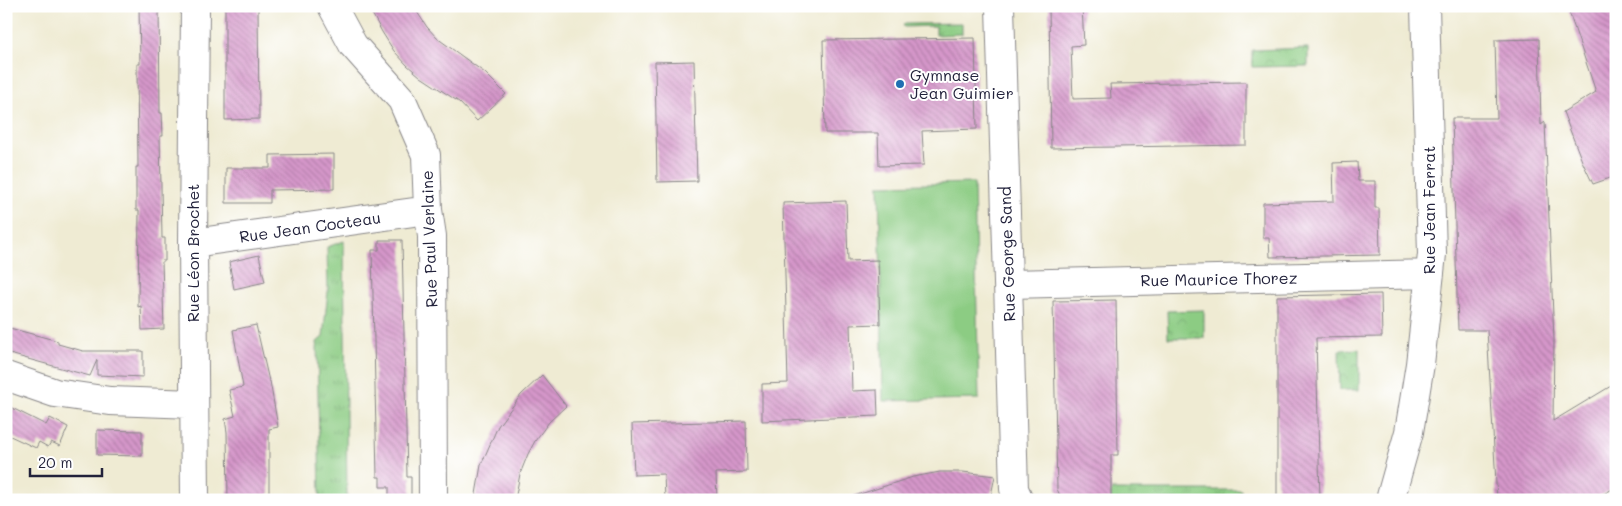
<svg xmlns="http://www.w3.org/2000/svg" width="1622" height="506" font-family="Mali,sans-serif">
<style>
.grass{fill:url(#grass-tufts);stroke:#57775f}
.park{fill:url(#park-crowns);stroke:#57775f}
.pitch{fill:#8ccc83;stroke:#57775f}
.building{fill:url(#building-back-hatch)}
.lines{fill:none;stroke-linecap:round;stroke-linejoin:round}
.minor-casing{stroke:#888687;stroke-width:30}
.minor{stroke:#fff;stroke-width:28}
.poi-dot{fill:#1f6fb2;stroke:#fff;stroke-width:2}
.labels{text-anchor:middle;stroke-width:4;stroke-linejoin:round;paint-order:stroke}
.poi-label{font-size:16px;fill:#22223b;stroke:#fff;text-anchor:start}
.street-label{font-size:16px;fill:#22223b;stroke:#fff}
</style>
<defs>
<pattern id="grass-tufts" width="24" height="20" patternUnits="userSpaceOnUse" patternTransform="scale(1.25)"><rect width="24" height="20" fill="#8ccc83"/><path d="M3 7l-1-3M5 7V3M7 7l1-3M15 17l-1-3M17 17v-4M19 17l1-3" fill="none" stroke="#78af72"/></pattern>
<pattern id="park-crowns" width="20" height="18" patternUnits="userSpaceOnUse" patternTransform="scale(1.25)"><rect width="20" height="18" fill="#8ccc83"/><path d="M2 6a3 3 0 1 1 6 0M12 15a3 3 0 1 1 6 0" fill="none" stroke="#78af72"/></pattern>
<pattern id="building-back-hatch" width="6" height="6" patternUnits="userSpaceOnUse" patternTransform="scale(1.25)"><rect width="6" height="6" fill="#d697ca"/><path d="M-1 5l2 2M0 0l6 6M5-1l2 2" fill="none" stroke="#ad7ba5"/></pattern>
</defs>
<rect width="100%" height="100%" fill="#fff"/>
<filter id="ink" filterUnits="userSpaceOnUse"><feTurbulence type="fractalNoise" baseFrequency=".02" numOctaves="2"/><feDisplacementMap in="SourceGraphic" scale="10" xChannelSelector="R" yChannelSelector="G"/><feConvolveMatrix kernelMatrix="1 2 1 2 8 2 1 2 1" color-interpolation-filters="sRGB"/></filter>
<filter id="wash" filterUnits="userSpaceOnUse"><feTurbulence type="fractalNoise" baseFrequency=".0096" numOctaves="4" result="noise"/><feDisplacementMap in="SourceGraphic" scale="20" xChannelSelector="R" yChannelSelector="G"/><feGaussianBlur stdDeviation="1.12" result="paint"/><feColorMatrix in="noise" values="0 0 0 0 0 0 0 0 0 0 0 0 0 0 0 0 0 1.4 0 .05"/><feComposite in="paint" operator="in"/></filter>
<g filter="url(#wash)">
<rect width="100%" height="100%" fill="#efebd3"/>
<path class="grass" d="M962 23V34L936 35V26L904 27 903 24Z
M344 241 347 500H320L317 342 323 337 328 291 327 247Z
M1111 490H1241V500H1111Z"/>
<path class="park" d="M1308 48V66L1252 67V50Z
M1204 310V338H1168L1167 311Z
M1359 349V390H1340L1339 350Z"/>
<path class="pitch" d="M974 183 979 399 883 401 879 185Z"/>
<g id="blocks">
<path class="building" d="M139 6H159L160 113H162L163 136H160L162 238H165V261H162L164 329 142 330 141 306 138 307 139 210H136V167H138L137 64H140Z
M225 6H258L259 119 225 120Z
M368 6H413L427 27 437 38 485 73 506 94 477 121 459 102 421 77 407 65 394 51 382 32Z
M1049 6H1082L1084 45 1071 46 1073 99 1111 98 1110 84 1246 82V145L1051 148Z
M1567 6H1616V176L1593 184 1582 161 1563 112 1596 92Z
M975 38 977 129 922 131 924 165 879 166 878 133H825L823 40Z
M1539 39 1541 125 1545 122 1554 340 1553 421 1616 383V487L1593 500H1497L1487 330H1458L1452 118H1497L1495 40Z
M694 61 697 181 657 182 655 62Z
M334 154V189L270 190V203H226V168H270V155Z
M1357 162 1358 181H1375V208H1379L1380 255 1270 257 1269 238H1263V203L1334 201 1333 163Z
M846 201 848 261 878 260 880 324 850 325 852 391 877 390 878 416 762 421V384L788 383 783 203Z
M379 240H402L407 477H411V500H389V487H380V477H377L372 250H379Z
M259 255 265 282 234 289 229 262Z
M1381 294 1382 337 1316 338 1320 500H1277V296Z
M1116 300 1118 455H1111V500H1062L1057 489 1053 301Z
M256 325 269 381H270L278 427 269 429V498H262V500H228L227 432 225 419 235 416 229 390 243 387 233 330Z
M6 327 58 341V344L83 351H143V377L97 375V360L90 376 6 353Z
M542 375 566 406 549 422 535 441 528 454 520 474 515 500H475L481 465 498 426 521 395Z
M6 405 46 425 50 418 68 427 60 446 51 442 48 447 39 442 36 448 6 434Z
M746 421 747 472 716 473 717 500H665L664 474 634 475 632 424Z
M97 430 142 431V456L97 455Z
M940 472H963L995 476 990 500H855L854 496 913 477Z"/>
</g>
</g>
<g filter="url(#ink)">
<use href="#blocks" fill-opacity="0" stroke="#888687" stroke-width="1"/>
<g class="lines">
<defs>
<path id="minor" d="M195 6 193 243 195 500
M332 6 353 45 402 100 412 123 426 155 428 210 432 236 433 500
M1000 6 1014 489 1019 500
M193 243 428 210
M1008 284 1430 274
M6 376 55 393 110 401 194 404
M1390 500 1409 432 1420 364 1432 254 1425 6"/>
</defs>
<use href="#minor" class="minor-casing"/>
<use href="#minor" class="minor"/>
</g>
</g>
<circle class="poi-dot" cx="900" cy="84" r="5"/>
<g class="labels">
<g class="poi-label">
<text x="910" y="81">Gymnase<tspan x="910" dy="18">Jean Guimier</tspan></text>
</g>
<g class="street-label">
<text transform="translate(1429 210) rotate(-90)" y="6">Rue Jean Ferrat</text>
<text transform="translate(310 227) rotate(-8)" y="6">Rue Jean Cocteau</text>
<text transform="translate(429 239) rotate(-92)" y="6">Rue Paul Verlaine</text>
<text transform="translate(193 253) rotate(-90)" y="6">Rue Léon Brochet</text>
<text transform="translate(1007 254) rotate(-92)" y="6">Rue George Sand</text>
<text transform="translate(1219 279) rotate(-1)" y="6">Rue Maurice Thorez</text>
</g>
</g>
<rect width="1622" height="506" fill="none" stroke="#fff" stroke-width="25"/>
<path d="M30 468v8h72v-8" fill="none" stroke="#22223b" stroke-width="2.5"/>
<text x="38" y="468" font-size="15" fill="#22223b" stroke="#ffffff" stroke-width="4" paint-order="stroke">20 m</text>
</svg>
